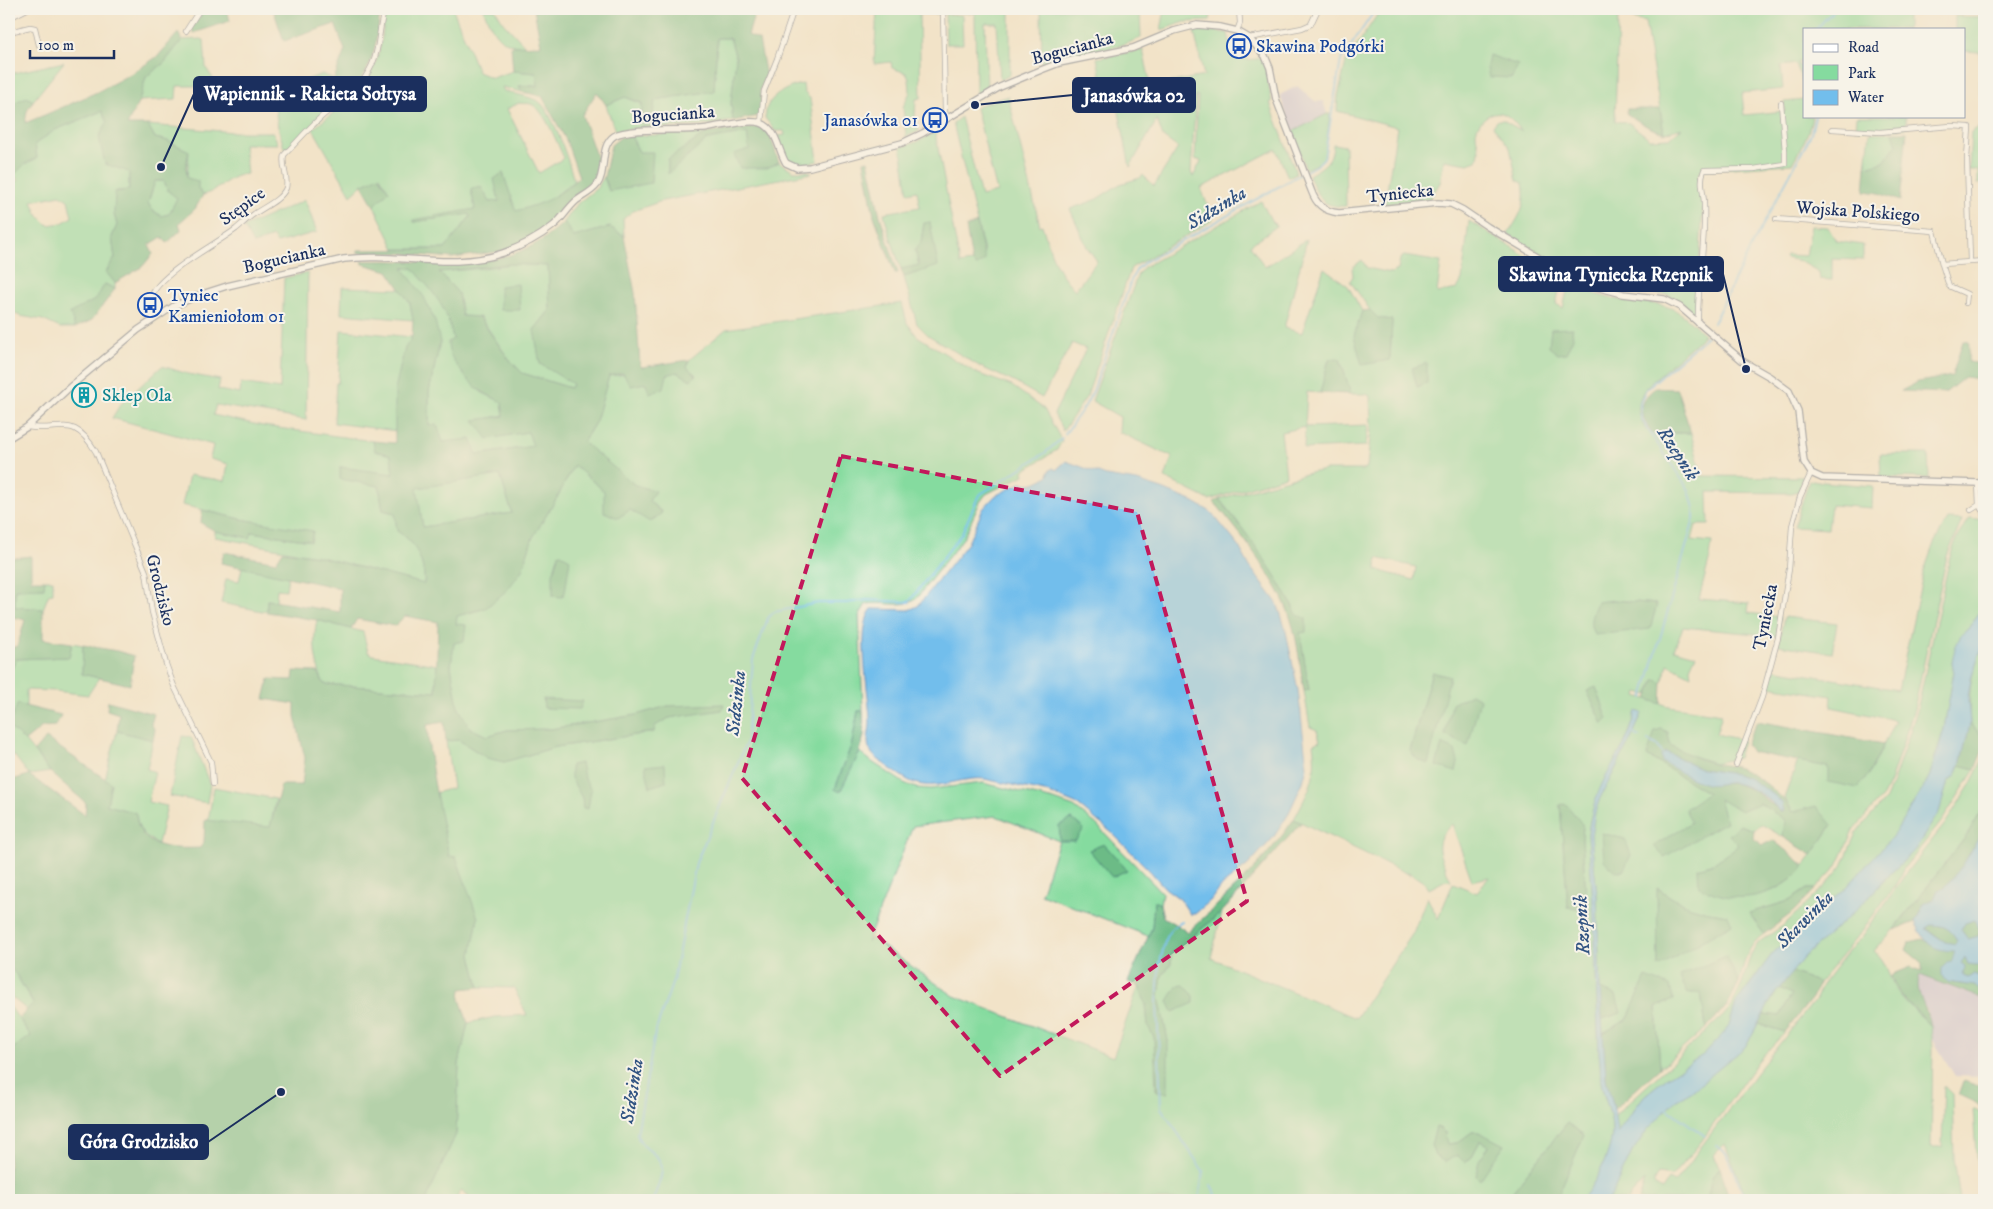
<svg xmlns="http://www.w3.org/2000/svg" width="1993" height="1209" font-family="'IM FELL DW Pica',serif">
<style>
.industrial{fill:#c8bfd8}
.green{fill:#85db9f;stroke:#50857e;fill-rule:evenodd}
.forest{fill:#6cbb86;stroke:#447572;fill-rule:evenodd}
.water{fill:#72beec;stroke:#4676a5;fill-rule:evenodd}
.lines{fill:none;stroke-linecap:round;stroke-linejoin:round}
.stream{stroke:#72beec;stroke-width:2}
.minor-casing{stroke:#666e83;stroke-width:6}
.tertiary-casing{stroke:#666e83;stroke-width:8}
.minor{stroke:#fff;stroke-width:4.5}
.tertiary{stroke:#fff;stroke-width:5.5}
.marked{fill:none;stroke:#c2185b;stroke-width:4;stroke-dasharray:10 6;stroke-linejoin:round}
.labels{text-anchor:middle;stroke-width:4;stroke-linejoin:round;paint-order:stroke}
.transit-label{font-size:18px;fill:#164399;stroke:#f7f3e8;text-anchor:start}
.street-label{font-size:18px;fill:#1b2f5e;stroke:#f7f3e8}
.culture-label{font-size:18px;fill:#0d838f;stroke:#f7f3e8;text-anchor:start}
.water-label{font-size:19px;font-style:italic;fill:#315382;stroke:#f7f3e8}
.leader{fill:none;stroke:#1b2f5e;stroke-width:2}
.callout-dot{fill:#1b2f5e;stroke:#f7f3e8;stroke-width:2}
.callout{fill:#1b2f5e;stroke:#1b2f5e;stroke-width:2}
.callout-label{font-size:19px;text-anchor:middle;font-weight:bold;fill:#fff}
</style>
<rect width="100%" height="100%" fill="#f7f3e8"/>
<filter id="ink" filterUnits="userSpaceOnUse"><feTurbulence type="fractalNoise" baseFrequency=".02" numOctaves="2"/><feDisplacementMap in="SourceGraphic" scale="10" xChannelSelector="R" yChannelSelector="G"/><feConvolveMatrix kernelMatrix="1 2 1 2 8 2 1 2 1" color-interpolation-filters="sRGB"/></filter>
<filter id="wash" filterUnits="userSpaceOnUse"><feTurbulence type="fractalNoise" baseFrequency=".0096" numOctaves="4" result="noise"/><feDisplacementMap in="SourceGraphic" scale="20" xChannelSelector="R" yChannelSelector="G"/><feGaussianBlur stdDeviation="1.12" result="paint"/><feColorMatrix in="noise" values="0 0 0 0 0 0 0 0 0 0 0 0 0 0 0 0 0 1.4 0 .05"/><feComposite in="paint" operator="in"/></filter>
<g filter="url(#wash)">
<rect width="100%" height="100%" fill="#f2e3c8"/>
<path class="industrial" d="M1297 86 1316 102 1323 101 1327 114 1292 132 1280 95Z
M1920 975 1984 999V1077L1955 1076 1933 1040 1928 1012 1920 998 1917 983Z"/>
<path class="green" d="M392 9H453L478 72 492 78 513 71 536 73 539 86H519L522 92 502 87 504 91C515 94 528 96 538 101 552 109 570 165 574 181L549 201 515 212 503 173 499 201 490 202 481 187 471 190 475 209 414 222 469 214 470 217 445 249H395L374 206 389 191 380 176 362 185 351 195 313 129C328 116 347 104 361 88 378 68 383 40 384 15ZM519 103C523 104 528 103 531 104 545 109 558 146 564 158L539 173 507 109Z
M483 9H495L503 22 525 46C498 46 493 31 483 9Z
M877 9H941L940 14H919L921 98 916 99 915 116 919 131 906 137 903 107 910 92 909 79 906 73 892 68 891 62 874 64Z
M964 9H1010V75L1000 80 997 23H985L987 90 976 96 975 13H963Z
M1041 9H1140L1141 38C1109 52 1074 54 1042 66Z
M1165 9H1212L1210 21 1185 22 1161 30Z
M1381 9H1907V29H1804V62H1798L1804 76V87L1796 64 1781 66 1783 89 1742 93 1744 115 1785 111 1784 102 1804 100V116H1812C1810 134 1800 149 1792 164L1703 170 1698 174 1703 207 1697 299V320L1682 303 1669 295 1627 291 1578 276 1508 234C1520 215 1527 206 1523 183L1517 180 1510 148 1493 126 1498 120H1503L1522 131C1517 126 1511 117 1504 114 1492 108 1476 122 1476 134 1477 145 1482 151 1476 161L1468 164 1444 160 1440 183 1429 199 1385 204 1397 127 1337 111 1338 96 1346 62ZM1618 16 1645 22 1664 133 1682 128 1669 138 1650 139 1629 123 1615 121Z
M1980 13 1984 14V95H1980V52L1964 51V29H1955V16L1979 17Z
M945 14 962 15 963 44H946Z
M1205 30 1228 33C1232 56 1239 63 1262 58 1268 71 1268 87 1272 102L1270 103 1296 173 1288 177 1276 149 1201 188 1213 220 1131 268 1087 396 1063 431 1054 414 1086 349 1072 343 1042 398 1014 382 979 366 928 335 917 324 904 277 937 266 924 223 921 242 915 250 919 266 901 269 889 233 884 213 920 207 917 191 908 193 901 147 917 142 935 132 960 264 972 262 977 266 984 252 953 123 961 117 981 196 997 192 976 108 983 104 1008 96 1040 226 1042 225C1050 251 1055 270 1075 290L1097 261 1087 247 1070 209 1095 200 1120 184 1140 178 1143 175 1154 186 1178 148 1163 137 1157 120 1130 167 1117 102H1106L1097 58 1143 50 1151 86 1204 76 1194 31ZM1196 95 1198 96 1195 159 1201 161 1193 177 1191 172Z
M717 38H730L736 58 731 103 733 121 700 126 651 128 654 100 714 91Z
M201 39 204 40 206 68 218 86H177L176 99 139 101 146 77 164 63 182 40Z
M64 62 33 101 27 97 9 105V74Z
M322 74 334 79 300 96 315 109 338 97V103L288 148H284L278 127 272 86 274 83 284 79 304 81Z
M803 84 804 92 810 98 818 161C788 168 787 163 778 136L785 135 784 131H775L765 118C766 114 766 108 768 105 774 94 791 85 803 84Z
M625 97 642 104V128L615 131 606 105Z
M102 111 129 172V190L116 191 114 214 117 225 112 237 115 258 107 272 115 283V289L105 284 95 300 71 313 75 328H60L43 320 20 316 9 311V183L19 180 13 176 25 164 37 158 35 144 55 130ZM60 195 68 200 72 217 62 223 48 225 37 214 32 201Z
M1327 114H1330L1325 156 1320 162 1306 169 1292 132Z
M1857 116H1906V128L1881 130 1856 129Z
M148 125 234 132H273L278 144H244L247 174C230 174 219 191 203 195L187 178 189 151 168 141 155 138Z
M1978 128H1984V183L1978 184V170H1969L1971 132Z
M1893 132 1897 144 1884 162 1866 167 1870 133Z
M707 133 668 159V173L707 140 748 133 749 149 767 168 779 162 794 171H808L812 173 662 201 633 211 623 219 624 236 610 227 574 237 564 222 578 203 597 188 604 177 609 191 639 152 631 136Z
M1333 144 1345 146 1346 206C1320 208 1318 196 1309 175 1323 167 1333 161 1333 144Z
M155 181H164L168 191 178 198 169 214 162 216 152 210 148 203Z
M305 200 317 232 277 243 273 237 253 244 244 227Z
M1261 201 1271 220 1277 226 1250 245 1265 267 1307 239 1284 328 1302 333 1324 268 1348 286 1362 311 1354 336 1390 360 1392 320 1378 318 1370 310 1350 281 1353 276 1352 268 1362 260 1367 268 1391 273 1398 270 1400 259 1404 256 1441 262 1437 293 1457 289 1462 280 1469 221 1562 278 1556 304 1563 308 1569 283C1582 288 1595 295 1609 298 1653 308 1669 294 1704 335L1646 387C1638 400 1636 410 1643 424 1645 428 1647 431 1651 432 1660 435 1681 433 1691 433L1702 476 1803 477 1799 491 1792 493 1708 492 1709 525H1696L1692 540 1712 542 1710 557 1699 599 1749 603 1748 613 1780 617 1777 636 1683 627 1674 649 1696 655 1690 668 1691 676 1668 664 1662 683 1655 679 1648 695 1638 692 1637 696 1669 706 1722 714 1716 734 1743 740 1738 758 1714 763 1687 754 1670 745 1647 756 1708 793 1691 822 1655 846 1664 856 1718 798 1759 803 1786 820 1783 837 1761 824 1754 830 1740 825V845L1714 863 1698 868 1721 895C1788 901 1799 875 1832 825L1793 812 1784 798 1798 761 1829 767 1858 788 1876 761 1895 720 1831 707 1832 696 1769 686 1773 669 1898 690 1923 574 1934 543 1948 519 1962 520 1947 556 1914 709 1890 782 1883 796 1853 831 1837 866 1816 889H1807L1789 901 1749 913 1764 934C1747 945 1744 964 1739 982L1726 957 1701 992 1706 1028 1660 1068 1656 1007 1646 978 1627 1020 1603 1033 1602 1019 1620 1013 1616 995 1600 989 1597 895 1591 836 1595 812 1600 798 1632 737 1642 713 1636 711C1625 758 1592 786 1588 835 1595 908 1596 981 1599 1054 1601 1064 1600 1072 1601 1081 1603 1096 1611 1111 1612 1126 1614 1149 1596 1182 1582 1200H1556L1584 1135 1567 1123 1506 1200H469L468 1195 461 1190 456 1200H426L456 1134 459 1064 468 1023 495 1017 527 1015 514 988 479 987 471 955 478 918 449 856 435 793 453 788 446 741 459 740 487 758 504 762 556 747 654 732V726L669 718 693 713 668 706 636 715 551 729 507 730 487 736 470 728 458 707 451 666 454 643 465 625 456 624 457 616 486 608 522 570 533 537 558 496 574 465 604 491 630 510 662 512 649 501 654 491 635 485 583 443 596 421 609 376C632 372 655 378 677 372L691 380 687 367 689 360 726 329 902 303 907 323 917 336 976 373 1012 386 1044 409 1062 441 1057 450 1023 471 1024 475 986 494 980 502 964 537 915 600C900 608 883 601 866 604L859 616 863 711H858L852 743 835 789 840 791 860 752 872 762 904 783 916 788 931 789 983 783 1054 800 1074 807 1096 824 1162 893 1160 904 1154 902 1152 928 1148 936 1041 894 1059 841 996 816 913 826 867 942 871 938 954 996 1113 1057 1139 985 1146 1004 1148 1026 1154 1037 1156 1090 1168 1041 1159 996 1162 976 1171 964V954L1222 912 1211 958 1356 1018 1413 933 1427 897 1438 919 1453 883 1477 893 1489 877 1472 881 1452 824C1429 845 1441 856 1451 881L1446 880 1429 889 1425 883 1407 871 1410 875 1294 819C1309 790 1318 778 1313 744L1320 741 1317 730 1310 727 1304 691 1309 690 1297 615 1291 603 1237 521 1219 499 1305 474 1325 470H1363L1367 467 1371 430 1370 396 1366 394H1351L1340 359H1329L1320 393 1307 392 1305 427 1368 425 1366 446 1304 449 1305 427 1281 432 1286 476 1209 500 1165 478 1172 457 1119 432 1120 417 1092 401 1138 274 1144 267ZM1377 558 1416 567 1414 580 1376 570ZM1614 600 1657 604 1650 629 1597 602ZM1432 672 1450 677 1410 751ZM1560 805 1583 825 1582 840 1587 909 1568 907ZM1658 888C1684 907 1696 911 1728 915L1658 966ZM1445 1132 1446 1144 1457 1143 1472 1132H1478L1504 1146H1489L1480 1141 1471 1158 1465 1163 1457 1155 1431 1145Z
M1811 226 1828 227 1836 241 1863 245V260L1832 259V280L1820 279 1819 272 1800 261 1785 258 1786 255 1806 256Z
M510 264 548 266 550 310 534 330 574 384 571 388 522 373 508 358 480 317 462 316 458 293 439 272 484 268Z
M413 268 435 294 449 318 453 339 481 392 502 402 504 415 475 421 528 432 534 446 477 455 443 442 429 426V392L440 342 402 269Z
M308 273 306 420 216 405 213 415 263 426 373 441 375 451 391 454 393 475 341 467 379 485 383 510 395 513 397 531C402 534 407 538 411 542 419 551 426 572 424 584L317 556 215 537V531L249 538 252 532 311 541 313 532 241 519 182 505 189 475 225 481 228 464 210 459 213 445 112 418 120 405 162 366 188 374 220 380 218 390 240 394 241 383 280 389 284 278Z
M342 287 400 289 410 303 413 320 341 314Z
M341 330 412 337C395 367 396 397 396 431L334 423 336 383H338Z
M1880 454H1928L1929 478 1881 477Z
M500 475 512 513 423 527 416 488Z
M1813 480 1823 482 1873 486 1872 508 1831 505 1828 529 1794 527 1809 481Z
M1970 518 1984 520V606L1968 629 1961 635 1952 663 1954 672 1944 729 1930 775 1923 789 1892 837 1847 887 1773 953 1736 1003 1729 1026 1723 1034 1703 1055 1666 1078 1644 1096 1617 1133 1614 1116 1723 1016 1731 1007 1742 983 1751 954 1759 942 1784 925 1827 884 1842 866 1856 833 1886 799 1893 782 1917 711 1950 557 1957 537Z
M242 567 288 576 286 590 277 589 276 601 267 600V612L221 603 226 579 239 581Z
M45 580H53V593L49 594 43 609 15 607V589L43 588Z
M1784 617 1837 623 1832 653 1778 645Z
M317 620 363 632 368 652 373 655 437 665 436 692 324 684C315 664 312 642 317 620Z
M72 643 83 645 82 674 99 678 88 695 55 691 26 690V706L17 705 16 711 9 721V676L16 659 69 657Z
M1984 646V737L1970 724C1968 696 1970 670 1984 646Z
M9 727 25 741 50 772 29 775 14 755 9 758Z
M117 731 153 740 147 769 155 772 148 802 167 806 158 844C144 837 137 829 136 813L107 805 111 783 105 779Z
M182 736 191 737 210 785 207 803 170 796Z
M1984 757V807L1968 834 1894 929 1874 951C1887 961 1888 975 1896 989 1902 1000 1921 1016 1931 1026L1933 1048 1931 1147H1942L1944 1086 1952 1094 1954 1158 1960 1200H1753L1744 1192 1725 1144 1713 1156 1720 1168 1712 1177 1707 1200H1639L1645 1180 1630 1196 1629 1200H1609L1632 1152 1647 1130 1675 1101 1691 1092 1745 1047 1758 1024 1785 1032 1758 1061 1701 1142 1672 1176 1658 1174 1654 1180V1185L1662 1190 1669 1179 1675 1182 1756 1073 1816 999 1822 985 1849 950 1862 937 1909 869 1945 824 1970 785Z
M1960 765 1975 769 1942 821 1904 868 1896 884 1858 936 1819 983 1792 972 1804 957 1860 906 1892 872 1914 851 1939 812 1948 781 1956 775Z
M214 787 276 799 270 828 208 821Z
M9 965 17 976 33 1004 27 1010 9 995Z
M1779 988 1792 994 1780 1016 1763 1014Z
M9 1005 31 1036 9 1051Z
M1973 1109 1984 1115V1200H1982L1981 1196 1976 1155Z"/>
<path class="forest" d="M205 9H227L230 21 194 33 192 28Z
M273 9H392L379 19C377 41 373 64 359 82 349 94 329 102 315 109L300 96 334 79 345 50 335 24 284 41Z
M534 9H767L755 12 748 35 759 40 766 76 760 90 761 106 758 116 733 121 731 103 736 58 730 38H717L714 91 655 100 651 128H642V103L625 97 606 105 597 92 582 115 598 162 597 176 592 185 573 199 548 228 528 241 503 251 452 258 397 253H358V250L445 249 470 217 469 214 414 222 413 220 475 209 471 189 481 187 490 202 499 201 494 179 503 173 516 211C546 202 555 199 579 177L566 140 542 96 522 92 519 86H538L536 73 513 71 511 46 541 45Z
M178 33 182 40 164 63 146 77 139 101 127 125H148L155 138 168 141 189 151 186 167 187 178 198 181V188L203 195 195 209 179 223 181 230 167 243 162 237 149 245 153 254 142 267 115 283 106 272 115 258 112 237 117 225 114 214 115 192 129 190V172L105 164 99 137 107 122 102 111 55 130 35 144 37 158 25 164 13 176 9 178V105L27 97 33 101 27 111 25 123 47 114 97 92 134 72 158 56ZM155 181H164L168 191 177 198 169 214 161 216 152 210 148 203Z
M1489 55 1518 65 1512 78 1489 77 1487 68Z
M1627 109H1660L1664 133 1648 127 1627 114Z
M759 127 769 133 779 162 767 168H740L734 154 749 149 747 133 707 140 668 174V159L707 133Z
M1893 132H1907L1900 201 1879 193 1864 191 1866 167 1884 162 1897 144Z
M631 136 639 152H653L651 183 609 191 604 177 611 145 621 137Z
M868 160 880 216 898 273H895L874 216 864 161Z
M379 176 389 191 374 206 362 185Z
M564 222 574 237 610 227 624 236 635 293 640 365 642 367 689 360 687 367 696 375 691 380 677 372 667 375 664 388 649 393 646 383 631 386 623 373 609 376 596 421 583 442 635 485 655 491 649 501 662 513 650 522 630 510 618 518 604 512V491L574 465 558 496 533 537 522 570 508 589 486 608 457 616 456 624 466 625 464 641 454 643 451 666 458 707 470 728 487 736 507 730 551 729 636 715 668 706 724 704 722 710 669 718 655 726 654 732 556 747 504 762 487 758 459 740 446 741 444 722 427 725C430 770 440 812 449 856L456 857 478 918 471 955 479 987 461 989 460 999 468 1023 459 1064 456 1134 426 1200H9V1051L31 1036 19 1019 33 1003 17 976 9 965V781L29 775 85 815 86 803 50 772 34 751 46 738 111 783 107 805 136 813C138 850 172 849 200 848L204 842 205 820 270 827 281 785H302L305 758 295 716V704L264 699 269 679 293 680 294 671 318 672 324 684 436 692 438 622 405 616 395 626 357 619 351 629 317 620 267 612V600L340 612V588L221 563 224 552 276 562 283 551 317 556 424 584C426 572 419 551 410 541 407 538 402 534 397 531L395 513 383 510 379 486 340 479V467L393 474 391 455 375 451 373 441 395 443V389L405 348 412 337 413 320 410 303 388 271 363 264 362 261C434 258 506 280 564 222ZM510 264 548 266 550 310 534 330 540 364 573 384 570 388 522 373 508 358 479 317 462 316 458 293 439 272ZM403 268H413C434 294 447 306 453 339L448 342C448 352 451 356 456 364 471 386 479 391 502 402L504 416 474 420 488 439 528 432 533 446 477 455 471 439 443 442 437 425H429V392L440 342 435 321 424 297ZM500 475 512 513 423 527 417 488Z
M930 222 938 266 904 277 901 269 919 265 915 250 921 242 924 223Z
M977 223 985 260 977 266 972 262 966 227Z
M105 284 115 289 92 320 75 328 70 313 95 300Z
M518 284 520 310H500V286Z
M1370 310 1378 318 1392 320 1390 360 1362 365 1354 336 1362 311Z
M1572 328 1573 338 1566 353 1558 354 1549 347 1551 329Z
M1963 341 1969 342 1968 362 1984 364V380L1965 377 1945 393 1901 391 1918 382 1952 376Z
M1329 359H1340L1351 394 1320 393Z
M1427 363V383L1417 387 1412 368Z
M1655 388 1677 389 1691 433H1652C1639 412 1635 405 1655 388Z
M1219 499C1247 533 1278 575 1297 615L1306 618V632L1300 633 1309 690 1304 691C1300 667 1298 642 1291 620 1281 584 1238 530 1214 502Z
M202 510 241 519 313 531 311 541 252 532 250 538 215 531 201 523Z
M9 552 13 558 31 556V580H45L44 588 15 589V607L43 609V639L72 643 69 657 16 659 9 676V647H17L25 620 9 616Z
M559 553 570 559 565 592 562 597 553 596V574Z
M1614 600 1657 604 1650 629 1595 635C1587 624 1592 614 1597 602Z
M83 645 117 651 134 656 130 685 82 674Z
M1432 672 1450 677 1428 764 1418 760 1410 751Z
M1655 679 1662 683 1661 704 1647 699Z
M1596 687 1608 719 1603 724 1587 691Z
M1471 694 1480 699 1468 746 1445 735 1452 704Z
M543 699 583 701 580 709 544 708Z
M108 701 154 714 151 724 155 730 153 740 117 731 119 714 107 710Z
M17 704 61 715 56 726 42 727 25 741 9 727C9 718 16 713 17 704Z
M858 711H863L864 735 860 752 840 792 835 789 852 743Z
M1757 721 1884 744 1868 775 1858 788 1828 782V767L1751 752 1746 744Z
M1970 724 1984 737V747L1975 769 1960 765Z
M1661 729 1668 732 1670 745C1684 752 1697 759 1713 763 1720 765 1729 765 1736 767 1759 776 1780 792 1793 812L1816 806 1832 825 1812 855 1783 837 1785 820 1760 803 1741 811 1719 799 1726 822 1664 857 1654 846 1691 822 1685 809 1708 793 1647 756 1655 731ZM1675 756 1702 769 1735 774 1750 779 1782 812 1753 790 1735 783 1710 784 1662 762Z
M1442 744 1455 750 1458 762 1456 772 1436 766Z
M581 763 584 777 591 790 588 809 583 808 582 798 571 778V765Z
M665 764 666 782 650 787 645 766Z
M1565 803 1583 825 1582 840 1587 909 1568 907 1560 805Z
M1984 807V829L1963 865 1945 887 1938 891 1934 899 1924 904 1915 922 1894 930 1968 834Z
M1072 819 1084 829 1075 841H1060L1059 825Z
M1294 819 1301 823 1222 912 1171 954V964L1162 976 1159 996 1168 1041V1093L1157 1091 1154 1037 1148 1026 1146 1004 1139 986 1128 982 1152 928 1154 901 1160 904 1163 917 1188 932C1226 897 1265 862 1294 819Z
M1740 825 1754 830 1753 838 1763 845 1773 840 1805 866C1785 890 1752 903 1721 895 1713 893 1706 890 1699 887L1698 868 1714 863 1739 845 1729 835Z
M1602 833 1625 839 1631 855 1623 871H1614L1604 860Z
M1104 844 1127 870 1112 877 1089 850Z
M1657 888C1685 907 1694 910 1728 915L1732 924 1658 967Z
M1807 889H1816L1792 913 1764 934 1749 913 1789 901Z
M1974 920 1980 929 1979 936 1968 939 1961 930 1965 923Z
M1930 925C1944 925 1950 928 1957 940L1955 944 1945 942 1926 928Z
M1923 939 1931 945 1956 950 1948 982 1975 986 1984 994V999L1920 975C1913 992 1928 1009 1931 1026 1916 1009 1898 998 1891 975L1911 967 1922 971V963L1906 950 1909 942Z
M1726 956 1739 982 1727 1006 1706 1028 1701 992 1688 994 1679 976Z
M1965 956 1968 964 1977 965 1984 969V979L1974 974 1968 978 1963 976 1960 963Z
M1792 972 1819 983 1812 998 1785 1032 1758 1024 1763 1014 1780 1016 1792 994 1779 988Z
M1646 977 1670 986 1673 1000 1656 1007 1660 1068 1614 1109 1606 1079 1603 1033 1627 1020Z
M1184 985 1194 996V1003L1173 1012 1168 1001 1177 986Z
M1600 989 1616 995 1621 1013 1602 1019Z
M1964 1081 1984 1088V1110L1976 1103 1959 1095Z
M1567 1123 1584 1135 1556 1200H1506Z
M1436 1127C1446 1129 1445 1135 1447 1144L1457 1143 1472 1132H1479L1504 1145 1480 1180 1476 1176 1479 1160 1489 1146 1480 1141 1471 1158 1465 1163 1457 1155 1445 1162 1435 1156 1431 1145Z
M1720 1168 1731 1200H1707L1712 1177Z"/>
<path class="water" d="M1066 461 1106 476 1137 481 1162 489 1194 502 1211 512 1238 545 1250 567 1277 603 1285 627 1298 690 1307 767 1303 782 1288 815 1273 838 1248 865 1219 888 1211 900 1195 914H1190L1180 899 1165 888 1151 872 1111 832 1078 805 1049 793 985 779C961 776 934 793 910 781 903 778 874 758 871 752 865 743 870 732 870 722 870 696 855 628 872 609L909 610 918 606 968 543 983 509 995 496 1022 482C1031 487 1040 480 1048 476L1049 471 1053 468 1056 470Z
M1984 606V646L1979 654 1971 679 1968 698 1970 724 1960 765 1956 775 1948 781 1939 812 1914 851 1892 872 1860 906 1804 957 1774 995 1745 1047 1691 1092 1675 1101 1647 1130 1632 1152 1609 1200H1582C1596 1182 1614 1149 1612 1126 1611 1111 1603 1096 1601 1081 1600 1072 1601 1064 1599 1054 1596 981 1595 908 1588 835 1590 817 1595 799 1603 782 1615 759 1631 738 1636 711L1642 713 1632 737 1600 798 1595 812 1591 836 1597 895 1600 989 1606 1079 1614 1109 1617 1133 1644 1096 1666 1078 1703 1055 1723 1034 1729 1026 1736 1003 1773 953 1847 887 1892 837 1923 789 1930 775 1944 729 1954 672 1952 663 1955 648 1961 635 1968 629Z
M1666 752 1702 769 1735 774 1750 779 1774 795 1782 803 1784 811H1780C1770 799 1750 785 1734 783 1725 782 1715 786 1707 784 1690 780 1677 769 1662 762L1661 755Z
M1984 829V969L1977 965 1968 964 1965 957 1961 963 1965 966 1963 976 1968 978 1974 974 1984 979V994L1975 986 1948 982 1941 975V968L1947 962 1952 961 1955 951C1928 950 1927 943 1915 922L1924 904 1934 899 1938 890 1945 887 1963 865ZM1974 920 1980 929 1979 936 1968 939 1961 930 1965 923ZM1930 925C1944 925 1950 928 1957 940L1955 944 1945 942 1926 929Z"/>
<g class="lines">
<path class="stream" d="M1816 29 1835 9
M1804 44 1802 54 1804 62
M1713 323 1752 245 1805 146 1811 134 1815 116
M1065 434 1085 406 1093 391 1132 278 1137 269 1145 262 1317 165 1324 158 1341 60 1376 9
M1643 698 1694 519V508L1689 490 1648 430 1641 418 1640 403 1646 389 1707 336
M1632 733 1640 737
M1648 741 1657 745 1662 753
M1182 922 1173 927 1166 937 1159 967 1157 1002 1161 1108 1203 1171 1199 1200
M1666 1108 1705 1136
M1716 1145 1726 1153 1743 1193 1751 1200
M1211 1185 1219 1200
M653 1200C656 1191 662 1179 662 1169 661 1152 640 1150 637 1134L655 1033 673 981 696 863 747 741 753 659 768 618 774 612 818 603H847L867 600 909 602 962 533 979 495 1045 453 1062 438"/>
</g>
</g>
<g filter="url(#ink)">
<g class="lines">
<defs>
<path id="minor" d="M943 9 945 112 948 118
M9 18 27 9
M186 31 200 9
M1237 31 1240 23 1239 9
M9 32 30 27 35 28 39 45
M1249 38 1302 28 1311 24 1318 9
M761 123 764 91 777 59 794 9
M1832 129 1880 132 1951 126 1969 127 1967 159 1970 262
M1776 219 1934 231 1942 264 1984 261
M1942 264 1949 286 1967 294 1966 303
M159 314 152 295C161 273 216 244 236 229 242 224 247 219 254 214 264 207 281 200 286 188 289 177 281 167 284 155 296 143 307 130 319 119 341 99 359 93 372 65 381 46 378 26 385 9
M1698 324C1697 284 1706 244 1704 204 1704 192 1699 182 1704 170L1754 169 1785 164V151L1781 103
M27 427C62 432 73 413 96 452L146 572 152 612 166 664 174 686 211 762 213 784
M1978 483 1979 505 1984 514
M1971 510 1979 505
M1736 765 1762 697 1778 638 1789 569 1792 526 1800 497 1811 473"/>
<path id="tertiary" d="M9 438 27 427 71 386 138 330 174 306 199 295 227 286 344 259C396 252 452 271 503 253 520 247 538 238 553 226 562 219 567 209 576 201 582 196 592 192 597 185 607 172 599 146 614 136 628 127 682 131 701 129 707 129 713 127 719 126 732 125 749 119 761 123 777 129 778 150 786 163L797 168 810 167 902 143 923 133 1000 87 1041 70 1059 63 1133 48 1174 31 1197 25 1220 27 1237 31 1249 38 1265 56 1270 68 1276 99 1311 190C1316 204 1323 211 1339 213L1438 203 1451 204 1463 210 1488 227 1585 284 1623 294 1664 299 1680 307 1744 362 1770 377 1789 391 1798 411 1804 462 1811 473 1822 478 1978 483 1984 481"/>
</defs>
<use href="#minor" class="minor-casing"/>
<use href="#tertiary" class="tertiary-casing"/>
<use href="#minor" class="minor"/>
<use href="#tertiary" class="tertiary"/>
</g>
</g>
<path d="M0 0H1993V1209H0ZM841 456 1137 512 1247 901 1000 1076 742 778Z" fill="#f2e3c8" fill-opacity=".55" fill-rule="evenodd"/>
<path class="marked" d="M841 456 1137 512 1247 901 1000 1076 742 778Z"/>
<defs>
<symbol id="bus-ring" viewBox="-11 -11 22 22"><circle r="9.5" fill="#f7f3e8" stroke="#1a4fb4" stroke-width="1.5"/><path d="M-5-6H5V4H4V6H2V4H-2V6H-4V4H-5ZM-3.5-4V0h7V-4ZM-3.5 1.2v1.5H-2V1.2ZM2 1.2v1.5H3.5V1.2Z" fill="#1a4fb4"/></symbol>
<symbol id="building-ring" viewBox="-11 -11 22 22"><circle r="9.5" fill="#f7f3e8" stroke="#0f9aa8" stroke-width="1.5"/><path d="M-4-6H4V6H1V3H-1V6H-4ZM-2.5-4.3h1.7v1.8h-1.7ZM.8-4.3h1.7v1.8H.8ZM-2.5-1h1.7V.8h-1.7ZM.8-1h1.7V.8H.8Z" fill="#0f9aa8"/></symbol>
</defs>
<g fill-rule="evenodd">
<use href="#bus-ring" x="1225" y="32" width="28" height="28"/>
<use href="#bus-ring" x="921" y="106" width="28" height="28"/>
<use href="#bus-ring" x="136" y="291" width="28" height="28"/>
<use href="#building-ring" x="70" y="381" width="28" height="28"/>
</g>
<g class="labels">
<g class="transit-label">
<text x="1256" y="52">Skawina Podgórki</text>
<text x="918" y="126" text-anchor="end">Janasówka 01</text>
<text x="168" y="301">Tyniec<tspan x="168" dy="21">Kamieniołom 01</tspan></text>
</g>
<g class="street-label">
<text transform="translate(1072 48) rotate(-15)" y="6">Bogucianka</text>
<text transform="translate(673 114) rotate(-4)" y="6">Bogucianka</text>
<text transform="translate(1400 193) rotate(-6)" y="6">Tyniecka</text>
<text transform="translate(242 206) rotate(-36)" y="6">Stępice</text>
<text transform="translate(1858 211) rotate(4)" y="6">Wojska Polskiego</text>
<text transform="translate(284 258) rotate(-13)" y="6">Bogucianka</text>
<text transform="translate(161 590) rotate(76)" y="6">Grodzisko</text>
<text transform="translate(1765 617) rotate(-79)" y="6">Tyniecka</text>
</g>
<g class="culture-label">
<text x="102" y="401">Sklep Ola</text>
</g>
<g class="water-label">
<text transform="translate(1216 207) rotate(-31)" y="7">Sidzinka</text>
<text transform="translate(1679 453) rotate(57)" y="7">Rzepnik</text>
<text transform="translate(735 703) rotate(-84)" y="7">Sidzinka</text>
<text transform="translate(1804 919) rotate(-45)" y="7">Skawinka</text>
<text transform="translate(1581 925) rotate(-93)" y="7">Rzepnik</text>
<text transform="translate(631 1091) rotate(-81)" y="7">Sidzinka</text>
</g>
</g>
<path class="leader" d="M161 167L194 94M975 105L1073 95M1746 369L1723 274M281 1092L208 1142"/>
<g class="callout-dot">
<circle cx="161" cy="167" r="5"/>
<circle cx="975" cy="105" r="5"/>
<circle cx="1746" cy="369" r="5"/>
<circle cx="281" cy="1092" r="5"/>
</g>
<g class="callout">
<rect x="194" y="77" width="232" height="34" rx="5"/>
<rect x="1073" y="78" width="122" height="34" rx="5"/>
<rect x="1499" y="257" width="224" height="34" rx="5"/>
<rect x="69" y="1125" width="139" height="34" rx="5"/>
</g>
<g class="callout-label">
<text x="310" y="100">Wapiennik - Rakieta Sołtysa</text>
<text x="1134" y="102">Janasówka 02</text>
<text x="1611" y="281">Skawina Tyniecka Rzepnik</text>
<text x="139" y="1148">Góra Grodzisko</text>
</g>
<rect width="1993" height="1209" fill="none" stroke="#f7f3e8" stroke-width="30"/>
<rect x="1803" y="28" width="162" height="90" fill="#f7f3e8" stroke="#9fa5b1"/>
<rect x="1813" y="44" width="25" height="8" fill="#ffffff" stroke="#9fa5b1"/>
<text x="1848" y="52" font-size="15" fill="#1b2f5e">Road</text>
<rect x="1813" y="65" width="25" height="15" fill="#85db9f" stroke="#9fa5b1"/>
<text x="1848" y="78" font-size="15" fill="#1b2f5e">Park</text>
<rect x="1813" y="90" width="25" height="15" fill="#72beec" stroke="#9fa5b1"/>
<text x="1848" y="102" font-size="15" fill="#1b2f5e">Water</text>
<path d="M30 50v8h84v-8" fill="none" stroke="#1b2f5e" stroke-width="2.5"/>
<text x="38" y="50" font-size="15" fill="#1b2f5e" stroke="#f7f3e8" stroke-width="4" paint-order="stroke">100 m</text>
</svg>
